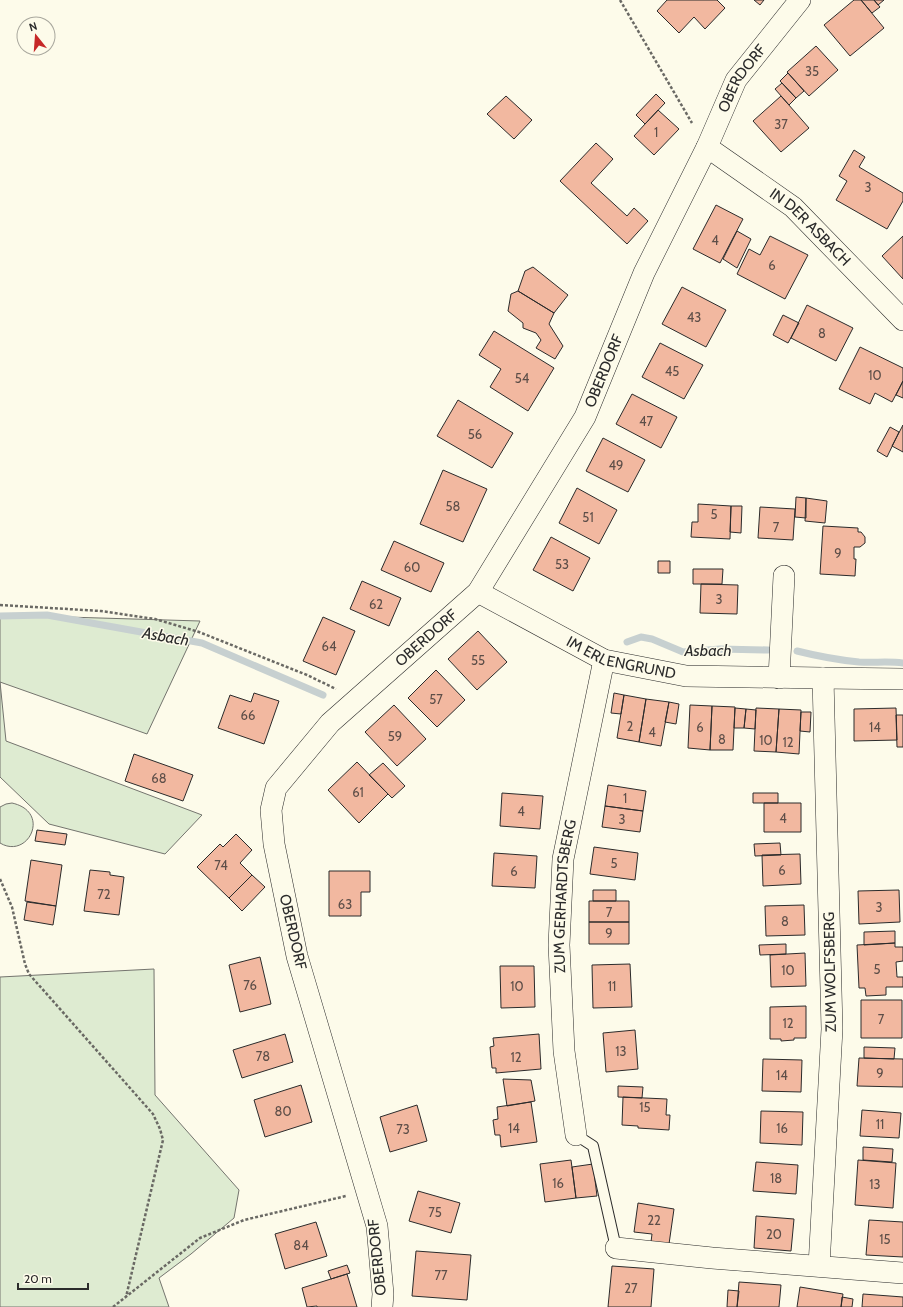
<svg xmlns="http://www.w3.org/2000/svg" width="903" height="1307" font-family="Cabin,sans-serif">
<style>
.green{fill:#deebd1;stroke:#74746e}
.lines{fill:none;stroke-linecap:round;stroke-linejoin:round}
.stream{stroke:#c7d0d0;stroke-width:7}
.building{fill:#f2b8a0;stroke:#2b2b2b}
.lane-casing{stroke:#2b2b2b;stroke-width:12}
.street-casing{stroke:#2b2b2b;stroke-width:22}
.path{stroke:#6a6964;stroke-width:2.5;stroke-dasharray:3 2;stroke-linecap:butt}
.lane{stroke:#fdfbea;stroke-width:10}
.street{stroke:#fdfbea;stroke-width:21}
.labels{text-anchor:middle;stroke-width:3;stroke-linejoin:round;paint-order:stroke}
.number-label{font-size:13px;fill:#5d4e48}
.street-label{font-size:15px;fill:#2b2b2b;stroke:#fdfbea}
.water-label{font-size:16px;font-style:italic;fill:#2b2b2b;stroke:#fdfbea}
</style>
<rect width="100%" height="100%" fill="#fdfbea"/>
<path class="green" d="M0 615 200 621 147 734 0 682 6 741 202 815 165 854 49 824 0 777Z
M12 803C52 812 28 860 0 843V807L6 804Z
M154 969 155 1095 239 1190 234 1218 191 1254 159 1278 169 1307H0V977Z"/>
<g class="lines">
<path class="stream" d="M0 616 47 615 202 643 323 695
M627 642 641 637 652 639 683 652 720 649 768 650
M797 651C817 656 838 660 859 662 874 663 888 661 903 663"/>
</g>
<path class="building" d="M667 0H717L725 8 705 29 694 17 679 33 657 11Z
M754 0H764L760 5Z
M854 0H861L884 28 850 56 824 25Z
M861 0H874L880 7 872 13Z
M874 0H884L878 5Z
M816 46 838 70 809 96 787 72Z
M788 73 804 91 796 98 780 81Z
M782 83 796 98 789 105 775 89Z
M656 94 665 103 645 124 636 115Z
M506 96 532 120 514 139 487 114Z
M781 96 809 128 781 152 753 121Z
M658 110 679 129 654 155 634 136Z
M596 143 613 159 591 183 627 216 634 208 648 221 627 244 560 181Z
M854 150 865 157 859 167 903 193V201L887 229 836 200 847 181 839 176Z
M716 205 743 219 720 263 693 249Z
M737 231 751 239 737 268 723 259Z
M770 236 808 255 785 299 737 274 749 249 760 255Z
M903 236V279L882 256Z
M533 267 568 295 554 313 518 291 525 271Z
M682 287 726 310 706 347 662 324Z
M518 291 554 313 549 324 563 346 555 359 536 348 541 340 536 333 523 328V323L508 311 511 294Z
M807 305 853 328 836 361 791 338Z
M783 315 799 323 788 343 773 335Z
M494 331 554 368 528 411 490 387 501 369 479 355Z
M660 343 703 365 684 399 642 377Z
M860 347 903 368V381L892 402 875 393 870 404 839 389Z
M903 381V398L896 395Z
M632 394 677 417 661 448 616 424Z
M458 400 513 433 492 468 437 436Z
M903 425V452L892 446Z
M890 427 899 432 887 457 877 451Z
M603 438 645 460 628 492 586 471Z
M443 470 487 489 463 542 420 524Z
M577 488 617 510 599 544 559 523Z
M796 497 806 498V518L795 517Z
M806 498 827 501 825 523 805 521Z
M698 504 731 506 730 539 691 537 692 522H698Z
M731 506H742L741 533 730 532Z
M760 507 795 509 793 540 758 538Z
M823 526 858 528V532H861L865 537V543L860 547H854V559H856L855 576 820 574Z
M551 537 590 558 573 591 533 570Z
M394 541 444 563 431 592 381 570Z
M658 561H670V573H658Z
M693 569H723L722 584H693Z
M362 581 401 598 389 626 350 609Z
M701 584 738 585 737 614 700 613Z
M323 617 355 631 336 675 303 661Z
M478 631 507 662 477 690 448 659Z
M436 670 465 700 437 727 408 698Z
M254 693 279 701 264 744 218 728 230 695 251 702Z
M614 693 624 695 621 714 611 713Z
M624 695 646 699 639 742 617 738Z
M646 699 669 702 661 746 639 742Z
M669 702 679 704 676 724 665 722Z
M394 705 426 739 397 766 365 732Z
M690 705 712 706 710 750 688 748Z
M712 706 735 707 733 750H710Z
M735 708 746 709 744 728H734Z
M756 708 779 709 776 752 754 751Z
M896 708 897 740 854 741V709Z
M746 709 756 710 755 729 744 728Z
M779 709 801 710 799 754 776 752Z
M801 712H811L810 732 800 731Z
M896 715H903V747H897Z
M134 754 193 775 183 801 125 781Z
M357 762 388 794 359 823 328 790Z
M383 763 405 786 392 798 369 775Z
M608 785 646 791 643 811 605 806Z
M502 793 543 796 540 829 500 826Z
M753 793H778V803H753Z
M764 803H801V832H764Z
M605 806 643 811 640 832 602 827Z
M37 830 67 834 65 845 35 841Z
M236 834 252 850 240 863 252 875 229 898 197 867 220 844 223 847Z
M780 843 781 855 755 856 754 844Z
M594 847 638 853 635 880 590 874Z
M494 853 537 856 535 888 492 886Z
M800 854 801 884 763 886 762 855Z
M31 860 62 865 56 906 25 901Z
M90 870 110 872V875L124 877 119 915 84 911Z
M329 871H370V892H361V916H329Z
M252 875 265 887 242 911 229 898Z
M593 890H616V901H593Z
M899 890 900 922 859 924 858 891Z
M589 901H629V922H589Z
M27 902 56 906 53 925 24 920Z
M804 905 805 935 766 936 765 906Z
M589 922H629V944H589Z
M895 931V943L864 945V932Z
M895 943V947H903V961L896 962 897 977H903V987H886V995L866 996 865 988H859L857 945Z
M786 944V954L760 955 759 945Z
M805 953 806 986 771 987 770 955Z
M260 957 271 1004 240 1012 229 965Z
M630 964 632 1007 593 1008 592 965Z
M500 966H534L535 1007 501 1008Z
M861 1000H902V1038H861Z
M806 1006V1038H794V1040L781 1041V1039H770V1007Z
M635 1030 638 1069 606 1072 603 1033Z
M285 1034 293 1062 242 1078 233 1050Z
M539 1034 541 1069 496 1073V1068H492L490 1047 494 1046 493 1038Z
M864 1047 895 1048 894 1059 864 1058Z
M859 1058 903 1059V1087L857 1086Z
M763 1059 802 1060 801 1092 762 1091Z
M503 1079 531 1080 535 1101 507 1106Z
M301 1085 312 1122 265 1137 254 1100Z
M618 1086 643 1087 642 1098 618 1097Z
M623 1097 667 1099 666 1115H670L669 1130 638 1128V1126L622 1125Z
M531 1102 537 1142 501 1147 500 1135H495L493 1120 498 1119 497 1107Z
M417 1105 427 1141 390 1152 380 1117Z
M862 1110 901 1113 899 1138 860 1136Z
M761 1111 803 1112 802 1145 760 1143Z
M863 1147 893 1149 892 1162 863 1160Z
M571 1160 576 1198 545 1202 540 1164Z
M858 1160 896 1163 893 1208 855 1205Z
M756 1162 798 1165 796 1194 753 1191Z
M593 1164 597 1196 576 1198 572 1167Z
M418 1191 460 1203 451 1233 409 1221Z
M638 1203 674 1209 669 1244 651 1242 652 1234 634 1232Z
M756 1216 794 1219 791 1251 754 1248Z
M869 1220 903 1222V1257L866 1255Z
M316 1222 327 1256 285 1269 275 1234Z
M416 1251 471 1255 467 1300 412 1296Z
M347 1265 350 1273 331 1279 328 1271Z
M612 1266 654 1269 651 1307H608Z
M347 1274 357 1307H317V1306L307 1307 302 1288Z
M739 1282 781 1285 779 1307H737Z
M800 1287 843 1294 841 1307H797Z
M728 1290 739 1291 737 1307H727Z
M863 1294 903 1297V1307H862Z
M842 1297 853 1299 852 1307H841Z"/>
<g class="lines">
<defs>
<path id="lane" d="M576 1135 593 1146 616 1248"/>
<g id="street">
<path id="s1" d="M707 147 793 207 903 320"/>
<path id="s2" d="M478 592 604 660 686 676 823 678 903 679"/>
<path d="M779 678 784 576"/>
<path id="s3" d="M576 1135 564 1051 559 945 563 859 604 660"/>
<path d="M616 1248 712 1258 903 1273"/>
<path d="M819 1266 832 1029 823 678"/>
<path id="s4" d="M382 1307 383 1294 377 1226 297 956 274 844 271 810 276 788 330 723 478 592 585 417 644 273 707 147 736 80 800 0"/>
</g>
</defs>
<use href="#lane" class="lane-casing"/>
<use href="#street" class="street-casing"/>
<path class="path" d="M620 0 692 123
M0 605 101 611 155 619 199 632 307 675 336 689
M0 879 12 907 25 964 29 974 153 1114 160 1129 163 1140 126 1297
M113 1307 200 1238 244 1220 346 1196"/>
<use href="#lane" class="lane"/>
<use href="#street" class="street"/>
</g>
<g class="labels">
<g class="number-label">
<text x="812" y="76">35</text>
<text x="781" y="129">37</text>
<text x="656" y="137">1</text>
<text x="868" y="192">3</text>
<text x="715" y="245">4</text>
<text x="772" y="270">6</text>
<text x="694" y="322">43</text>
<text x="822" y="338">8</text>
<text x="672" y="376">45</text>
<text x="875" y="380">10</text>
<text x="522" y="383">54</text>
<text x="646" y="426">47</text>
<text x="475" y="439">56</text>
<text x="616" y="470">49</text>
<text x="453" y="511">58</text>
<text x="714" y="519">5</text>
<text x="588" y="522">51</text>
<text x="776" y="532">7</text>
<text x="838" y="558">9</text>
<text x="562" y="569">53</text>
<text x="412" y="572">60</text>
<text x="719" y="604">3</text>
<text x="376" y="609">62</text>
<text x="329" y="651">64</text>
<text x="478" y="665">55</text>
<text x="436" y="704">57</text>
<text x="248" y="720">66</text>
<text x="630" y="731">2</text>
<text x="700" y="732">6</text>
<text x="875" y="732">14</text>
<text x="652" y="737">4</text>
<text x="395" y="741">59</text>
<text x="722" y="744">8</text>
<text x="766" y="745">10</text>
<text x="788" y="747">12</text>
<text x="159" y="783">68</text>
<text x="358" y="797">61</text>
<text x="625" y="803">1</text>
<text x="521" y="816">4</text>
<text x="783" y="823">4</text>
<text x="622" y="824">3</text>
<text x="614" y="868">5</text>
<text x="221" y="870">74</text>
<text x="782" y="875">6</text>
<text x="514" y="876">6</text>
<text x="104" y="899">72</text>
<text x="345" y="909">63</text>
<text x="879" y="912">3</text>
<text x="609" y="917">7</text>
<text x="785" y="926">8</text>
<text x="609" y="938">9</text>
<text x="877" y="974">5</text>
<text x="788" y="975">10</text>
<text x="250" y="990">76</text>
<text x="517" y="991">10</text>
<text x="612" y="991">11</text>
<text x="881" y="1024">7</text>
<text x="788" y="1028">12</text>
<text x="621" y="1056">13</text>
<text x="263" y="1061">78</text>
<text x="516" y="1062">12</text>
<text x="880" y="1078">9</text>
<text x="782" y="1080">14</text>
<text x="645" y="1112">15</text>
<text x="283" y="1116">80</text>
<text x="880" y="1129">11</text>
<text x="514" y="1133">14</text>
<text x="782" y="1133">16</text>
<text x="403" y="1134">73</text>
<text x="776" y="1183">18</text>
<text x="558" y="1188">16</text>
<text x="875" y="1189">13</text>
<text x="435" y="1217">75</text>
<text x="654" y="1225">22</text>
<text x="774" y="1239">20</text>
<text x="885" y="1244">15</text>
<text x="301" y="1250">84</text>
<text x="441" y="1280">77</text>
<text x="631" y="1293">27</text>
</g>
<g class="street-label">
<text dy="5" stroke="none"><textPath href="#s4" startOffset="1395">OBERDORF</textPath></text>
<text dy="5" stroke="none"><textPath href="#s1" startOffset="131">IN DER ASBACH</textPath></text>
<text dy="5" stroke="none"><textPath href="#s4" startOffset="1071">OBERDORF</textPath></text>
<text dy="5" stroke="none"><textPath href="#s4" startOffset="747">OBERDORF</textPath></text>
<text dy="5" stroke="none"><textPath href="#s2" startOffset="159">IM ERLENGRUND</textPath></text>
<text dy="5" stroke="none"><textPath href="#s3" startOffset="240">ZUM GERHARDTSBERG</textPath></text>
<text transform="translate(293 932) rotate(77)" y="5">OBERDORF</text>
<text transform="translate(830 972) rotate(-91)" y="5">ZUM WOLFSBERG</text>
<text transform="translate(377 1257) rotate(-96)" y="5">OBERDORF</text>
</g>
<g class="water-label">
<text transform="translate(166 636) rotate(10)" y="6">Asbach</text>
<text x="708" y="656">Asbach</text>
</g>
</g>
<g transform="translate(36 36) rotate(343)"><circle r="19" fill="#fdfbea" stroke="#a9a89e"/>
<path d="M0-3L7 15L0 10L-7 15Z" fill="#c62828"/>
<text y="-6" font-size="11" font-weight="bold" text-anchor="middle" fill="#2b2b2b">N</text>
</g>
<path d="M18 1283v6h70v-6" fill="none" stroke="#2b2b2b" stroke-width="2"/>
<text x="24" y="1283" font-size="12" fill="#2b2b2b" stroke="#fdfbea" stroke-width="3" paint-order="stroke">20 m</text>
</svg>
